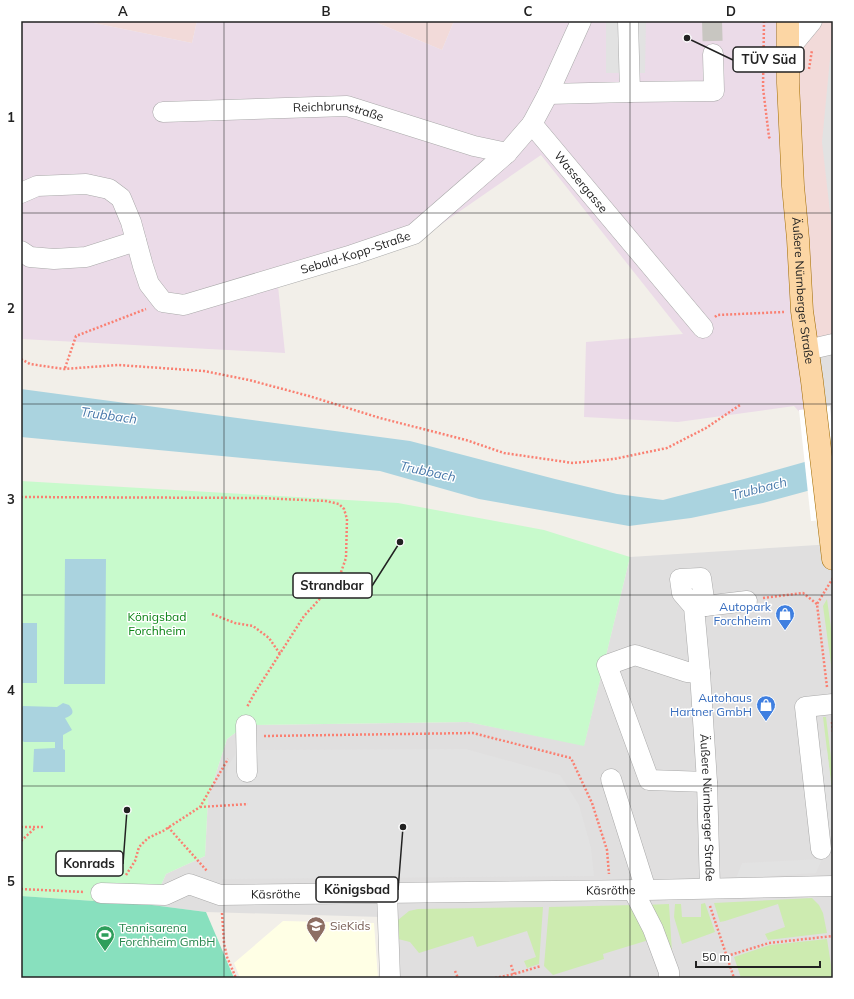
<svg xmlns="http://www.w3.org/2000/svg" width="854" height="999" font-family="Mulish,sans-serif">
<style>
.residential{fill:#e0dfdf}
.commercial{fill:#f2dad9}
.industrial{fill:#ebdbe8}
.education{fill:#ffffe5}
.grass{fill:#cdebb0}
.park{fill:#c8facc}
.pitch{fill:#88e0be}
.parking{fill:#e2e2e2}
.water{fill:#aad3df}
.pier{fill:#fff}
.lines{fill:none;stroke-linecap:round;stroke-linejoin:round}
.minor-tunnel{stroke:#c8c6c1;stroke-width:20;stroke-dasharray:20 10;stroke-linecap:butt}
.minor-casing{stroke:#a9a9a9;stroke-width:21}
.major-casing{stroke:#a06b00;stroke-width:23}
.path{stroke:#fa8072;stroke-width:2.5;stroke-dasharray:2 2;stroke-linecap:butt}
.minor{stroke:#fff;stroke-width:20}
.major{stroke:#fcd6a4;stroke-width:22}
.grid{fill:none;stroke:#222;stroke-width:1;stroke-opacity:0.55}
.labels{text-anchor:middle;stroke-width:3;stroke-linejoin:round;paint-order:stroke}
.street-label{font-size:12px;fill:#222;stroke:#fff}
.shop-label{font-size:12px;fill:#366cbe;stroke:#fff;text-anchor:end}
.park-label{font-size:12px;fill:#0c8416;stroke:#fff}
.education-label{font-size:12px;fill:#785e54;stroke:#fff;text-anchor:start}
.leisure-label{font-size:12px;fill:#27864d;stroke:#fff;text-anchor:start}
.water-label{font-size:13px;font-style:italic;fill:#4a7aab;stroke:#fff}
.leader{fill:none;stroke:#222;stroke-width:1.5}
.callout-dot{fill:#222;stroke:#fff;stroke-width:1.5}
.callout{fill:#fff;stroke:#222;stroke-width:1.5}
.callout-label{font-size:13px;text-anchor:middle;font-weight:bold;fill:#222}
.neatline{fill:none;stroke:#222;stroke-width:1.5}
.grid-label{font-size:13px;text-anchor:middle;font-weight:bold;fill:#222}
</style>
<rect width="100%" height="100%" fill="#f2efe9"/>
<path class="residential" d="M833 338V430L817 431 806 347Z
M833 544V978H382L381 917 206 912 152 905 166 874 205 856 208 798 227 739 246 725 468 722 584 745 630 557Z"/>
<path class="commercial" d="M84 21H197L192 43Z
M373 21H454L442 50Z
M788 21H833V338L806 347Z"/>
<path class="industrial" d="M21 21H84L192 43 197 21H373L442 50 454 21H788L817 431 794 406 678 422 584 417 586 342 683 334 541 155 414 243 278 286 285 353 21 339Z"/>
<path class="education" d="M283 921 374 923 378 978H240L234 963Z"/>
<path class="grass" d="M827 599 833 643V679L823 606Z
M823 717H826L833 774V799Z
M812 898 819 905 823 913 827 933 768 940 765 934 785 927 778 904 725 921 720 922 714 903Z
M705 903 715 932 682 944 674 917 675 904H681L682 917H701V904Z
M669 904 672 952 643 905Z
M634 905 652 939 603 954 604 959 553 975 544 966 549 907Z
M543 907 539 964 527 968 524 961 536 957 527 931 477 947 473 936 419 953 410 942 398 939V920L409 911 418 909Z
M827 939 833 978H741L734 957 770 945Z"/>
<path class="park" d="M21 481 398 503 544 530 630 557 584 746 468 722 246 725 227 739 208 798 205 856 166 874 152 905 21 896Z"/>
<path class="pitch" d="M21 896 152 905 206 912 234 978H21Z"/>
<path class="parking" d="M606 21H646L645 73H606Z
M833 28V238L822 142Z
M240 747 252 750 466 749 560 775 579 805 591 848 594 876 222 879 220 806 228 766Z
M827 750 833 799V829L827 830 817 751Z
M822 859 816 873 736 878 742 863Z"/>
<path class="water" d="M21 389 410 441 555 479 617 494 663 500 744 479 833 454V484L763 503 691 518 629 526 479 499 380 471 21 437Z
M65 559H106L105 684H64Z
M21 623H37V683H21Z
M63 703 69 705C75 712 73 715 65 718L72 730 63 735V749L65 750V772H33L34 749 55 748V742H24L21 740V710L23 706 57 707Z"/>
<path class="pier" d="M830 406 833 437V519L811 521 799 410Z"/>
<g class="lines">
<path class="minor-tunnel" d="M712 21 713 54"/>
<defs>
<g id="minor">
<path id="s1" d="M581 21 548 94 532 124 703 328"/>
<path d="M788 50 812 21"/>
<path d="M630 92 714 91 713 54"/>
<path d="M548 94 630 92 628 21"/>
<path id="s2" d="M163 112 347 106 474 146 507 153"/>
<path id="s3" d="M21 193 37 186 86 184 109 189 121 198 131 222 143 266 149 284 163 302 184 305 352 255 414 234 507 153 532 124"/>
<path d="M21 251 30 257 54 259 86 257 136 241"/>
<path d="M807 350 833 344"/>
<path d="M705 606 747 601"/>
<path id="s4" d="M694 607 705 606 701 578 680 579 682 593 694 607 700 673 707 782 710 888"/>
<path d="M700 673 687 672 635 655 607 665 649 780 707 782"/>
<path d="M246 725 247 772"/>
<path d="M611 779 646 890"/>
<path d="M821 849 805 707 833 704"/>
<path d="M633 890 653 929 669 972V978"/>
<path id="s5" d="M101 893 165 895 189 884 220 895 646 890 833 886"/>
<path d="M387 893 390 978"/>
</g>
<g id="major">
<path id="s6" d="M788 21V83L793 186 798 239 802 311 812 381 833 559"/>
</g>
</defs>
<use href="#minor" class="minor-casing"/>
<use href="#major" class="major-casing"/>
<path class="path" d="M764 21 763 88 769 137 771 140
M809 69 812 50
M715 317 717 315 784 312
M21 359 30 364 64 369 118 365 204 371 249 380 309 396 380 418 466 440 504 453 573 463 614 459 667 448 706 428 740 405
M65 368 76 336 146 309
M21 497 261 498 326 501 339 504 344 509 347 519 346 558 340 575 328 590 304 616 254 694 247 707
M763 598 803 593 817 604
M212 614 235 623 253 626 269 638 280 654
M827 687 817 604 833 578
M832 722 833 733
M264 736 473 733 571 758 592 803 607 850 609 874
M200 807 248 804
M21 827H44
M168 827 207 871
M21 841 35 828
M126 875 135 861 139 847 148 838 163 831 200 807 228 759
M21 889 84 892
M710 906 734 978
M222 913 224 943 227 957 236 978
M727 956 769 943 833 936
M511 965 514 974
M455 971 458 978
M495 978 514 974 541 966"/>
<use href="#minor" class="minor"/>
<use href="#major" class="major"/>
</g>
<path class="grid" d="M224 21V978M427 21V978M630 21V978M21 213H833M21 404H833M21 595H833M21 786H833"/>
<defs>
<symbol id="shop-pin" viewBox="-11 -11 22 30"><path d="M0 17L-7.5 6A9.5 9.5 0 1 1 7.5 6Z" fill="#3f7fe0" stroke="#fff"/><path d="M-5-2.5h2.3a2.7 3.5 0 0 1 5.4 0H5L5.5 6h-11ZM-1.5-2.5h3a1.5 2.3 0 0 0-3 0Z" fill="#fff"/></symbol>
<symbol id="school-pin" viewBox="-11 -11 22 30"><path d="M0 17L-7.5 6A9.5 9.5 0 1 1 7.5 6Z" fill="#8d6e63" stroke="#fff"/><path d="M0-5L7-2L0 1L-7-2ZM-4 1L0 2.5L4 1V4Q0 6-4 4Z" fill="#fff"/></symbol>
<symbol id="stadium-pin" viewBox="-11 -11 22 30"><path d="M0 17L-7.5 6A9.5 9.5 0 1 1 7.5 6Z" fill="#2e9e5b" stroke="#fff"/><path d="M0-5a6.5 5 0 1 0 0 10a6.5 5 0 1 0 0-10ZM-3.5-1.8h7v3.6h-7Z" fill="#fff"/></symbol>
</defs>
<g fill-rule="evenodd">
<use href="#shop-pin" x="774" y="603" width="22" height="30"/>
<use href="#shop-pin" x="755" y="694" width="22" height="30"/>
<use href="#school-pin" x="305" y="915" width="22" height="30"/>
<use href="#stadium-pin" x="94" y="924" width="22" height="30"/>
</g>
<g class="labels">
<g class="street-label">
<text dy="4" stroke="none"><textPath href="#s2" startOffset="176">Reichbrunstraße</textPath></text>
<text dy="4" stroke="none"><textPath href="#s1" startOffset="190">Wassergasse</textPath></text>
<text dy="4" stroke="none"><textPath href="#s3" startOffset="419">Sebald-Kopp-Straße</textPath></text>
<text dy="4" stroke="none"><textPath href="#s6" startOffset="270">Äußere Nürnberger Straße</textPath></text>
<text dy="4" stroke="none"><textPath href="#s4" startOffset="294">Äußere Nürnberger Straße</textPath></text>
<text dy="4" stroke="none"><textPath href="#s5" startOffset="514">Käsröthe</textPath></text>
<text dy="4" stroke="none"><textPath href="#s5" startOffset="179">Käsröthe</textPath></text>
</g>
<g class="shop-label">
<text x="771" y="611">Autopark<tspan x="771" dy="14">Forchheim</tspan></text>
<text x="752" y="702">Autohaus<tspan x="752" dy="14">Hartner GmbH</tspan></text>
</g>
<g class="park-label">
<text x="157" y="621">Königsbad<tspan x="157" dy="14">Forchheim</tspan></text>
</g>
<g class="education-label">
<text x="330" y="930">SieKids</text>
</g>
<g class="leisure-label">
<text x="119" y="932">Tennisarena<tspan x="119" dy="14">Forchheim GmbH</tspan></text>
</g>
<g class="water-label">
<text transform="translate(109 415) rotate(8)" y="5">Trubbach</text>
<text transform="translate(428 471) rotate(12)" y="5">Trubbach</text>
<text transform="translate(759 488) rotate(-14)" y="5">Trubbach</text>
</g>
</g>
<path class="leader" d="M687 38L733 60M400 542L372 586M127 810L123 864M403 827L398 890"/>
<g class="callout-dot">
<circle cx="687" cy="38" r="4"/>
<circle cx="400" cy="542" r="4"/>
<circle cx="127" cy="810" r="4"/>
<circle cx="403" cy="827" r="4"/>
</g>
<g class="callout">
<rect x="733" y="47" width="71" height="25" rx="4"/>
<rect x="293" y="573" width="79" height="25" rx="4"/>
<rect x="56" y="851" width="67" height="25" rx="4"/>
<rect x="316" y="877" width="82" height="25" rx="4"/>
</g>
<g class="callout-label">
<text x="769" y="64">TÜV Süd</text>
<text x="332" y="590">Strandbar</text>
<text x="89" y="868">Konrads</text>
<text x="357" y="894">Königsbad</text>
</g>
<rect width="854" height="999" fill="none" stroke="#ffffff" stroke-width="44"/>
<path d="M696 961v6h124v-6" fill="none" stroke="#222222" stroke-width="2"/>
<text x="702" y="961" font-size="12" fill="#222222" stroke="#ffffff" stroke-width="3" paint-order="stroke">50 m</text>
<rect x="22" y="22" width="810" height="955" class="neatline"/>
<g class="grid-label">
<text x="123" y="16">A</text>
<text x="326" y="16">B</text>
<text x="528" y="16">C</text>
<text x="731" y="16">D</text>
<text x="11" y="122">1</text>
<text x="11" y="313">2</text>
<text x="11" y="504">3</text>
<text x="11" y="695">4</text>
<text x="11" y="886">5</text>
</g>
</svg>
